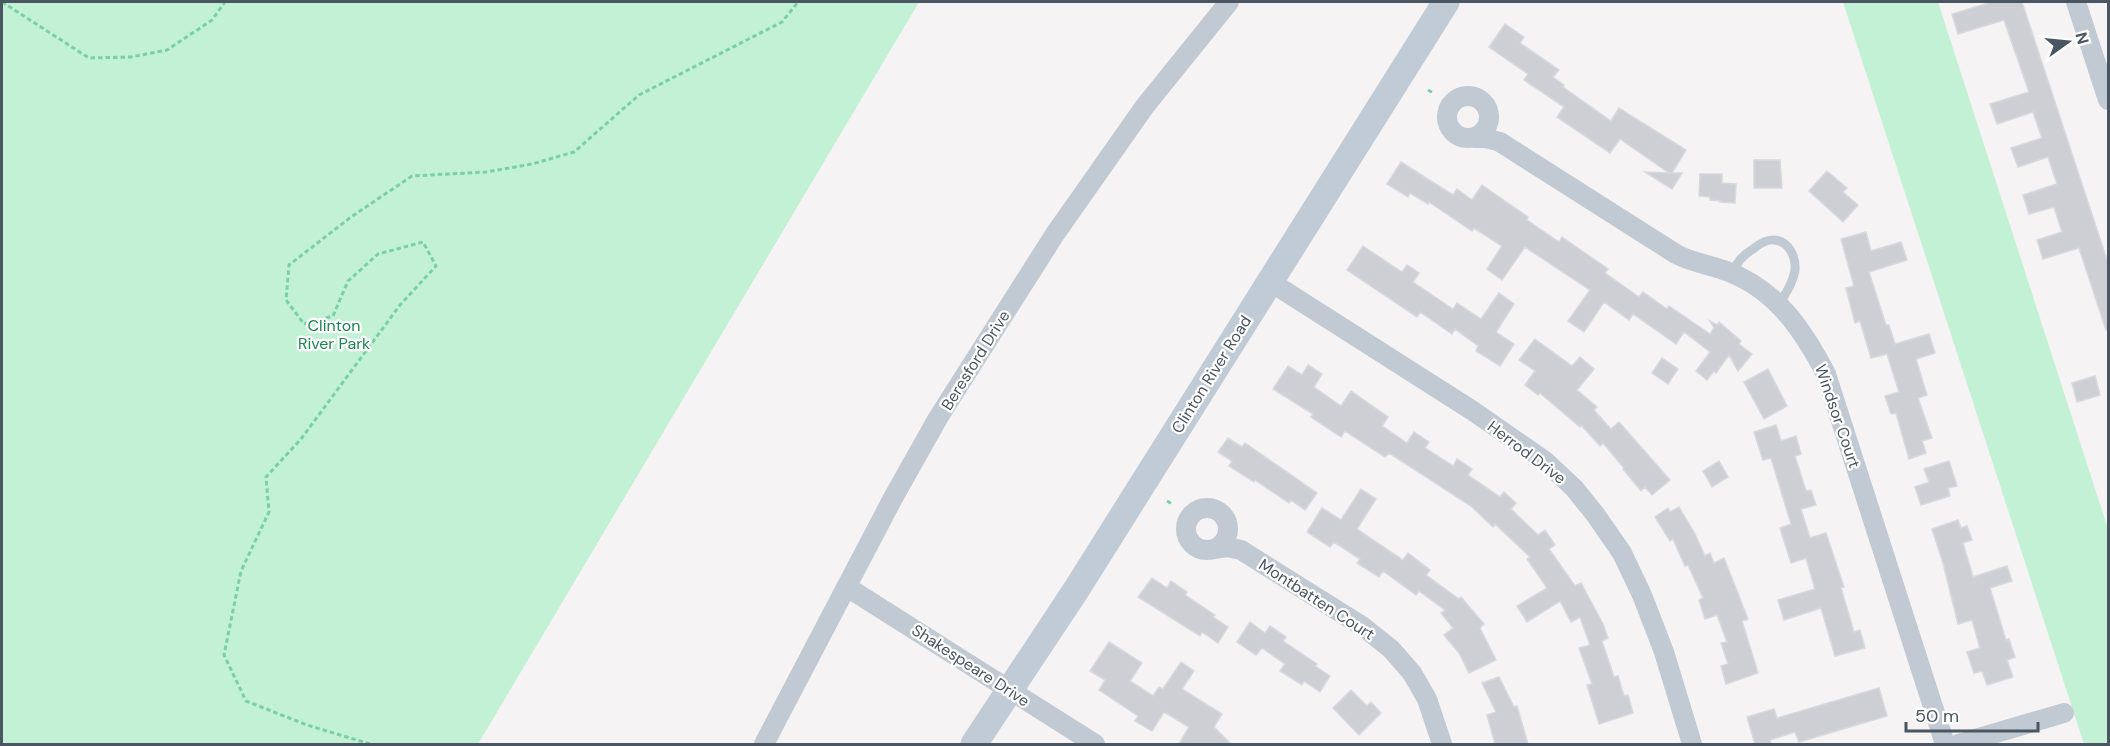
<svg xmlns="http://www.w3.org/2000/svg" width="2110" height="746" font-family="'DM Sans',sans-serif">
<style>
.green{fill:#c3f1d5}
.building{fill:#cdcfd5;stroke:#d7d9de;stroke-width:1.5}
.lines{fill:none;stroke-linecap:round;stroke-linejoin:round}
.path{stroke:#7ad0a6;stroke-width:3;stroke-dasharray:4.5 3;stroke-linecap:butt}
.lane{stroke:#c1cad2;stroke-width:9}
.street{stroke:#c1cad2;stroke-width:20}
.secondary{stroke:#c1cbd6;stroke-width:27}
.labels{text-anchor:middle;stroke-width:4.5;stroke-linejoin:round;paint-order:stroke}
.park-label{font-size:16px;fill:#17864f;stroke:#fff}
.street-label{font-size:16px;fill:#4a5661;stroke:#fff}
</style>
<rect width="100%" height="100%" fill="#f5f3f3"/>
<path class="green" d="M2 2H919L478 744H2Z
M1843 2H1938L2108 529V744H2084Z"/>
<path class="building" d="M1992 2H2022L2109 266V330H2106L2079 248 2043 259 2037 240 2062 232 2054 207 2029 214 2023 195 2057 184 2048 157 2018 167 2011 148 2042 138 2033 112 1997 124 1990 104 2029 92 2004 20 1958 34 1952 14Z
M1505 24 1524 37 1520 43 1559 70 1553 77 1564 85 1563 87 1611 121 1619 108 1686 150 1672 173H1682L1672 189 1645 172 1669 173 1620 139 1610 153 1557 117 1564 107 1524 80 1528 74 1489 47Z
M1754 160H1780L1782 188H1754Z
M1401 162 1453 195 1457 189 1472 200 1482 185 1528 217 1527 220 1559 242 1562 237 1608 269 1605 273 1639 297 1643 292 1667 309 1669 306 1710 334 1714 328 1710 321 1717 325 1719 322 1741 341 1739 344 1752 354 1738 371 1729 355 1716 373 1714 371 1707 380 1696 371 1710 352 1684 332 1676 344 1633 314 1629 320 1604 302 1584 332 1568 321 1590 290 1525 247 1502 280 1487 269 1502 246 1474 228 1472 231 1429 202 1428 204 1410 193 1408 197 1387 184Z
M1827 171 1847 188 1843 192 1858 205 1843 222 1809 191Z
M1700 174H1722V183L1736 184 1735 203 1720 202 1721 201 1710 200V197L1699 196Z
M1866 232 1871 251 1901 242 1907 260 1869 272 1886 325H1889L1895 344 1929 334 1935 353 1916 359 1927 395 1918 398 1932 438 1922 441 1926 453 1909 459 1896 413 1891 414 1885 396 1899 392 1887 354 1871 358 1860 321 1855 323 1846 288 1854 286 1841 239Z
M1363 246 1402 272 1407 265 1419 273 1413 282 1453 309 1457 303 1481 319 1499 293 1514 304 1496 332 1514 344 1500 366 1476 351 1478 346 1455 329 1452 334 1420 312 1417 317 1347 270Z
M1535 339 1572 366 1580 357 1594 369 1577 390 1597 407 1594 410 1611 429 1619 422 1670 480 1652 495 1645 487 1641 491 1623 469 1624 468 1603 443 1600 446 1581 425 1580 427 1540 393 1538 395 1525 385 1535 371 1519 360Z
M1662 358 1678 369 1668 384 1652 373Z
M1308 365 1322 374 1314 387 1341 406 1351 391 1388 417 1382 426 1407 443 1414 432 1429 442 1425 448 1453 466 1457 459 1472 469 1468 475 1500 497 1504 492 1516 503 1511 509 1538 535 1545 530 1555 545 1549 549 1575 586 1581 583 1603 624 1608 638 1602 641 1614 677 1618 676 1624 696 1628 695 1633 713 1599 724 1587 685 1592 684 1579 648 1590 645 1580 617 1571 622 1560 601 1527 622 1517 606 1547 588 1527 559 1530 557 1495 524 1493 527 1471 506 1389 453 1385 457 1345 431 1341 437 1311 417 1313 414 1273 389 1288 366 1302 375Z
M1768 369 1787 406 1764 419 1744 382Z
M2095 376 2100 395 2077 402 2072 383Z
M1776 425 1781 441 1796 436 1801 454 1795 456 1806 491 1811 490 1816 505 1801 509 1810 538 1826 533 1844 587 1841 588 1854 632 1860 630 1865 648 1835 656 1821 608 1784 620 1778 600 1815 589 1806 558 1791 563 1780 528 1791 524 1771 458 1763 460 1754 432Z
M1228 438 1242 447 1245 443 1317 493 1305 510 1291 500 1289 503 1255 480 1254 482 1229 466 1232 461 1218 452Z
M1719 461 1728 477 1712 487 1703 471Z
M1949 461 1957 486 1948 488 1950 496 1921 505 1915 487 1929 482 1924 469Z
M1361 489 1376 499 1357 529 1403 560 1408 553 1430 570 1426 575 1459 599 1461 597 1484 624 1480 628 1496 660 1469 673 1459 653 1444 635 1453 628 1441 613 1445 610 1419 591 1416 595 1383 571 1379 577 1357 563 1360 559 1334 542 1330 547 1307 532 1322 508 1341 520Z
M1679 507 1695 534 1705 556 1710 553 1714 563 1724 558 1748 619 1742 621 1758 673 1726 684 1721 666 1728 664 1721 643 1727 642 1717 615 1705 619 1699 600 1703 598 1688 565 1685 566 1673 539 1670 541 1655 517 1668 508 1670 512Z
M1958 520 1961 528 1967 526 1972 540 1963 543 1973 577 2007 566 2012 581 1990 588 2006 640 2009 639 2015 657 2007 660 2013 677 1987 685 1982 671 1974 673 1967 652 1980 648 1972 620 1958 624 1943 563 1932 529Z
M1152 578 1167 588 1171 581 1187 592 1185 595 1215 615 1213 617 1228 627 1218 643 1202 632 1200 636 1138 597Z
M1250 622 1265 633 1270 626 1286 637 1283 641 1317 664 1315 666 1330 676 1320 692 1304 681 1302 685 1280 671 1285 664 1262 648 1256 655 1237 642Z
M1109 642 1142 663 1130 681 1153 696 1159 687 1163 689 1181 662 1194 671 1182 689 1222 714 1214 727 1231 744H1179L1189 727 1164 712 1152 731 1135 721 1138 716 1099 690 1105 680 1090 671Z
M1499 677 1514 707 1517 706 1528 744H1495L1487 715 1496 712 1482 683Z
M1879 688 1887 716 1799 742 1795 732 1770 740 1771 744H1755L1747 717 1774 709 1777 718Z
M1351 690 1367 706 1371 702 1381 713 1359 735 1333 708Z"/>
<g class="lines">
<path class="path" d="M2 2 89 58 131 57 167 50 212 20 225 2
M1428 90 1433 93
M1167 501 1172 504
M370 744 307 725 246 701 224 655 241 571 269 512 266 477 301 439 400 305 436 266 423 242 378 254 348 281 333 316 304 324 286 300 289 265 351 217 412 176 486 172 532 164 574 152 639 95 782 22 798 2"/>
<path class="lane" d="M1732 273C1737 262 1742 256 1753 249 1758 245 1767 239 1774 240 1789 241 1796 257 1795 270 1793 283 1786 294 1779 304"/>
<path class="street" d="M2076 2 2108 100
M1447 117a21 21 0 1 1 42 0a21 21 0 1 1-42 0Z
M1474 138H1486L1500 142 1676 254C1693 263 1711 265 1729 272 1777 291 1803 330 1826 374L1945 744
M1269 281 1473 411 1545 461 1574 488 1595 514 1622 553 1642 595 1664 652 1692 744
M1186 529a21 21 0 1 1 42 0a21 21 0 1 1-42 0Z
M1214 549 1227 547 1241 550 1362 626 1391 649 1412 673 1427 699 1442 744
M847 587 1095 744
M764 744 893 498 938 418 1055 234 1145 106 1229 2
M1958 744 2064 713"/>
<path class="secondary" d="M974 744 1076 590 1446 2"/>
</g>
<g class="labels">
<g class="park-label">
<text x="334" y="331">Clinton<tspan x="334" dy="18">River Park</tspan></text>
</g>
<g class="street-label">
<text transform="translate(975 360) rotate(-58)" y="6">Beresford Drive</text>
<text transform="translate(1211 374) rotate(-58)" y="6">Clinton River Road</text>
<text transform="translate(1838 416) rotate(71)" y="6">Windsor Court</text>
<text transform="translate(1527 452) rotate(37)" y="6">Herrod Drive</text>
<text transform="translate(1317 599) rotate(33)" y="6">Montbatten Court</text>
<text transform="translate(971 665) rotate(33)" y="6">Shakespeare Drive</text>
</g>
</g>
<rect width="2110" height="746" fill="none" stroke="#4a5661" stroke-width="6"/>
<g transform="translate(2068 42) rotate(75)" stroke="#ffffff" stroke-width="4.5" paint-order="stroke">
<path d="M0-4.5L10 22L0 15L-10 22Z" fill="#4a5661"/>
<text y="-9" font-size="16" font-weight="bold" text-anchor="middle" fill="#4a5661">N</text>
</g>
<path d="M1906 722v9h132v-9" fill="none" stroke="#4a5661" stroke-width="3"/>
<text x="1915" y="722" font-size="18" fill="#4a5661" stroke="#ffffff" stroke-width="4.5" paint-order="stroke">50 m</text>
</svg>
